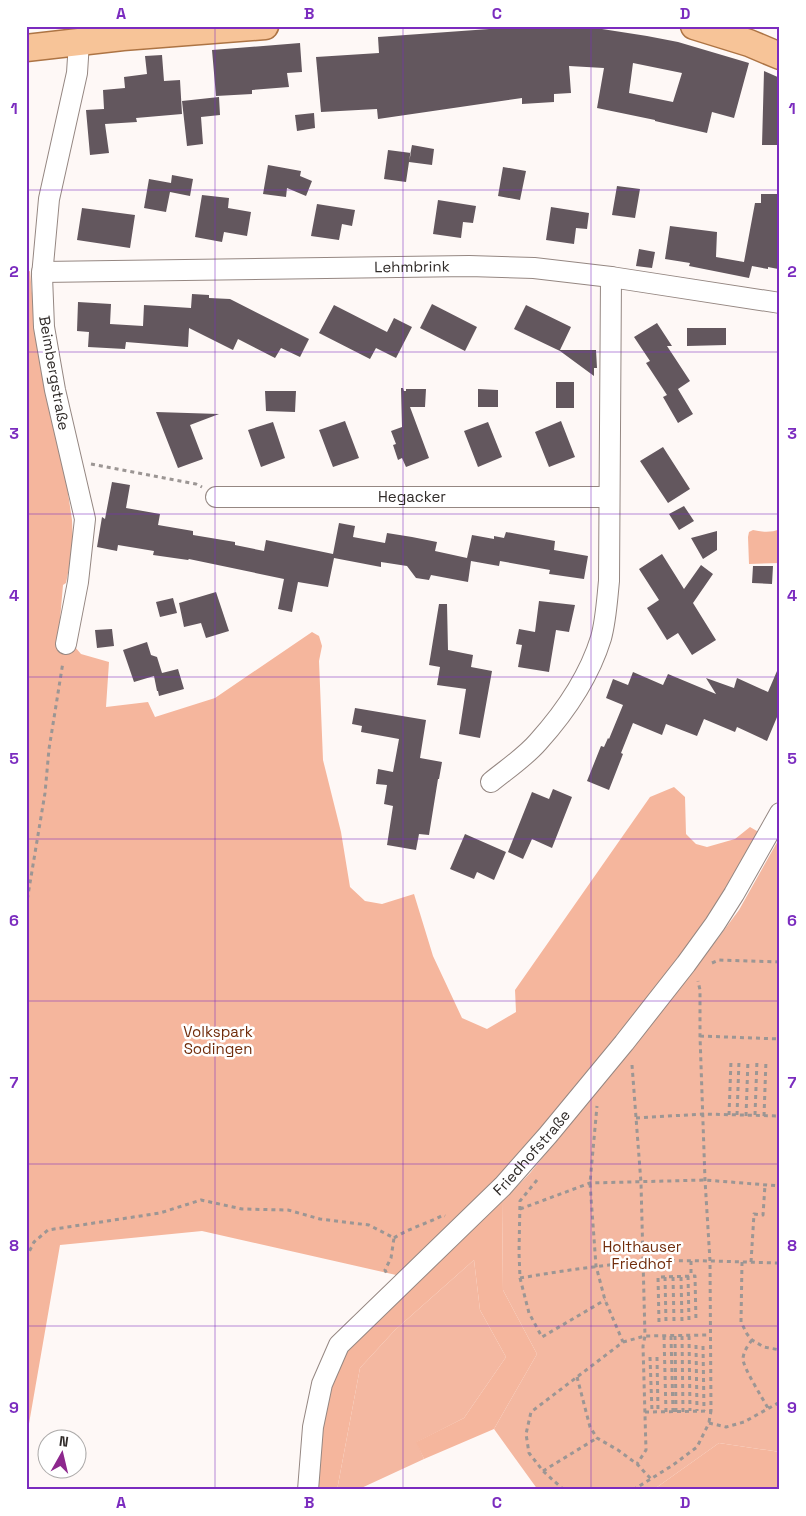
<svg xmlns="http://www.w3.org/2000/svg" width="806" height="1516" font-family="'Space Grotesk',sans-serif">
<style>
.green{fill:#f4b8a1}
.forest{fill:#f5b69d}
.building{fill:#63575e;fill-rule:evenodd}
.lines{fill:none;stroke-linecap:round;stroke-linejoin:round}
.minor-casing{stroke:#958782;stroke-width:22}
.major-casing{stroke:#ad7444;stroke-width:29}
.path{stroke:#9c9694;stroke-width:3;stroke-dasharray:4 4;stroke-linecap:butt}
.minor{stroke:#fff;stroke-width:20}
.major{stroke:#f7c498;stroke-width:26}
.grid{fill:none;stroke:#7b2cbf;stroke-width:1;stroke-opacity:0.55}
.labels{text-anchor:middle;stroke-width:5;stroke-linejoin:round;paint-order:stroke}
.street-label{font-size:15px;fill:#302b29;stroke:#fff}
.park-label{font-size:15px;fill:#712d0c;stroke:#fff}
.neatline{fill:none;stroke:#7b2cbf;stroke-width:2}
.grid-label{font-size:16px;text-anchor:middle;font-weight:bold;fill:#7b2cbf}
</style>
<rect width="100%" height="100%" fill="#fef8f6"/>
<path class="green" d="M780 837V1452L719 1443 653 1490H538L494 1429 537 1354 503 1290 502 1202 530 1173 695 969 739 910Z
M474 1260 480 1310 506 1357 464 1418 417 1442 424 1459 357 1490H337L360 1368 395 1330Z"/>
<path class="forest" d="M30 271 34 316 64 466 72 520 73 548 66 583 63 585 59 631 75 632V647L81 654 109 662 106 707 148 702 155 717 215 698 312 632 319 636 322 646 319 661 323 760 341 832 350 887 365 901 382 904 414 894 433 956 462 1018 487 1029 516 1012 515 990 650 797 674 787 685 797 686 834 696 844 707 847 735 839 750 827 762 834 730 892 545 1132 405 1277 202 1231 60 1245 26 1441V272Z
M780 529V563L749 564 748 537 749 532 753 530C762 532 771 533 780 529Z
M507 1194 508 1196 502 1202 503 1290 537 1354 494 1429 424 1459 416 1442 464 1418 506 1357 480 1310 474 1260 395 1330 360 1368 337 1490H312L321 1411 346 1346Z
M719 1443 780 1452V1490H653Z"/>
<path class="building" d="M532 26 602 29 647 36 678 42 749 63 734 118 712 112 707 133 655 121V120L597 108 604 68 569 66 571 93 554 94V102L522 104V98L378 119 377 109 321 112 316 57 379 53 378 37ZM633 63 682 73 673 102 629 93Z
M300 43 302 72 287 73 289 87 252 90V94L216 96 212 50Z
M162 55 164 81 180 80 182 114 136 118 137 122 105 124 109 153 90 155 86 110 104 109 103 90 125 88 124 77 147 74 145 56Z
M764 71 780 78V145H762Z
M219 97 220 115 201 117 203 144 187 146 182 101Z
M314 113 315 128 297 131 295 115Z
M412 145 434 149 432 165 409 162 406 182 384 179 388 150 411 153 409 161Z
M268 165 301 171 300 176 312 181 306 196 287 188 286 197 263 194Z
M503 167 526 171 520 200 498 196Z
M172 175 193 179 190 196 170 192 166 212 144 208 149 179 171 183Z
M617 186 640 189 635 218 612 215Z
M761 194H780V260L778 269 768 267V269L752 266 749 278 689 266 690 263 665 259 670 226 717 232 716 257 744 262 755 203H761Z
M202 195 229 198 228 208 251 212 247 236 224 232 222 242 195 237Z
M438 200 476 206 473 223 463 222 461 238 433 234Z
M317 204 355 210 352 226 342 224 339 240 311 236Z
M551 207 589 213 587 229 576 228 574 244 546 240Z
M82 208 135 215 130 248 77 240Z
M639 249 655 252 652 268 636 266Z
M192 294 209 295V298L230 299 309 339 300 357 281 348 275 358 238 339 233 350 189 328 188 347 126 342 125 349 88 347 89 332 77 331 78 302 111 304 110 324 143 326 144 305 191 308Z
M432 304 477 327 465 351 420 328Z
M334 305 387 332 394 318 412 327 396 358 376 348 370 359 319 333Z
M526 305 571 327 560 350H596L597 368H594V376L560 351 514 329Z
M657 323 672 346H667L690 381 678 389 693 414 678 423 663 397 667 395 646 363 650 361 634 337Z
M687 328H726V345L687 346Z
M556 382H574V408H556Z
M401 388H403L404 391H406V389H426L425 407H410L429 458 406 467 402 458 398 460 393 445 396 444 391 431 402 427Z
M478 389 498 390V407H478Z
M265 391H296L295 412 266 411Z
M156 412 219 414 190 425 203 459 178 468Z
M345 421 359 458 333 467 319 430Z
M561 421 575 457 549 467 535 432Z
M273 422 285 458 261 467 248 430Z
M488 422 502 457 478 467 464 431Z
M663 447 690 489 668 503 640 461Z
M112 482 130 485 126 508 160 514 158 525 193 531V535L235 542V545L264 551 266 540 333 554 339 523 355 526 353 537 385 543 387 533 412 537 437 542 435 551 467 558 472 535 494 539V536L504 538 506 532 555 541 554 550 588 556 584 579 549 574 550 570 500 561 499 566 471 561 468 582 431 575 429 580 416 578 407 566 381 562V567L334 558 328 587 298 582 292 612 278 609 284 579 189 559 188 560 153 555 154 551 118 545 117 551 97 547 102 517 105 519Z
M684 506 694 521 679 530 669 514Z
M717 531V550L703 559 691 538Z
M662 554 684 589 701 565 713 574 693 603 716 640 692 655 678 633 667 640 647 608 659 600 639 569Z
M753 566H773L772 584 752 583Z
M216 592 229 631 206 638 201 623 184 627 179 603Z
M173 598 177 613 160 617 156 602Z
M539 601 575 605 569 632 556 630 549 672 518 667 522 645 516 644 519 629 535 632Z
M439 604H447L448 650 473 655 471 667 492 671 480 738 459 734 466 689 437 685 440 667 429 665Z
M112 629 114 646 97 648 95 630Z
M147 642 151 655 157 657 162 673 158 674 178 669 184 689 159 696 158 691H157L154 676 134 682 123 650Z
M780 664V710L767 741 737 727 735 732 704 719 697 736 666 724 662 735 633 723 621 753 623 754 609 790 587 781 601 746 604 747 608 738 609 739 623 705 606 698 613 679 628 685 633 672 663 685 668 674 716 694 706 678 734 688 737 678 768 692Z
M355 708 426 720 420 758 442 762 439 779H438L429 835 419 834 416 850 387 845 393 806 384 804 387 785 376 784 378 769 393 772 399 739 361 732 362 726 352 724Z
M553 789 572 797 552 848 532 839 523 859 508 852 532 792 549 799Z
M465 834 506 852 494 880 477 872 474 879 450 869Z"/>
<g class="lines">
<defs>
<g id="minor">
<path id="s1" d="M42 272 469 266 534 268 611 277 780 303"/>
<path id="s2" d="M216 497H609"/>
<path d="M66 644 78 582 85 519 55 390 44 327 42 276 49 199 77 73 79 42"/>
<path d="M491 782C507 769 525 757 538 742 565 712 589 677 601 638 606 620 607 600 609 581L611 277"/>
<path id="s3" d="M308 1490 313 1427 322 1384 339 1345 503 1186 548 1135 624 1043 686 964 715 924 734 894 780 813"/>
</g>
<path id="major" d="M694 26 749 43 780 56
M26 48 123 37 265 26"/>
</defs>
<use href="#minor" class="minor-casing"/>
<use href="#major" class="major-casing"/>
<path class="path" d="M91 464 196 484 202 487
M26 907 45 793 49 749 63 662
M712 963 719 960 780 962
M700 1036 780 1039
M632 1065 641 1183 645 1336 643 1346 646 1450 637 1464
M729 1115 731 1061
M737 1115 739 1061
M755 1115 757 1060
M746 1116 748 1060
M764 1116 766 1060
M636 1118 703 1114 780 1116
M537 1180 520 1201 519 1252 520 1278 529 1313 542 1337 605 1300
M520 1209 590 1183 705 1180 780 1186
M394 1238C409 1228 427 1224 443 1215L445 1216
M26 1258 34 1242 48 1230 160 1213 201 1200 242 1209 288 1210 320 1219 369 1225 394 1238 391 1258 385 1270 387 1274
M691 1261V1277
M742 1262 741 1322 747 1334 752 1340 764 1347 780 1350
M751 1262 754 1214 763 1215 765 1185
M688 1276 689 1321
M665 1277 666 1322
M673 1277 674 1322
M681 1277 682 1322
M520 1278C561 1271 601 1265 642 1262 688 1259 734 1262 780 1263
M659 1322 658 1277 695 1276 696 1321
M664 1336 666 1412
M671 1336 673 1412
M675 1336 676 1412
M682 1336 683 1412
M689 1336 690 1411
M752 1340C748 1345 744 1351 743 1358 742 1366 763 1399 768 1408
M623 1342 645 1336 710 1335
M696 1345 697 1411
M703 1346 704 1411
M650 1357 652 1412
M657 1357 658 1412
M577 1377 590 1427 597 1438 618 1450 637 1464 651 1479
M645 1412 711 1411 710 1261 705 1180 700 1036V990L698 981
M709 1422 711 1411
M543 1471 597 1438
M564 1490 543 1471 529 1453 526 1434 531 1412 623 1342 605 1300 596 1266 590 1183 597 1106
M633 1490 673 1465 697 1447 709 1423 726 1427 744 1422 780 1402"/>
<use href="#minor" class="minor"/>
<use href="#major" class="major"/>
</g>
<path class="grid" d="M215 26V1490M403 26V1490M591 26V1490M26 190H780M26 352H780M26 514H780M26 677H780M26 839H780M26 1001H780M26 1164H780M26 1326H780"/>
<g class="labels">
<g class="street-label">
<text dy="5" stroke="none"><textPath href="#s1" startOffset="370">Lehmbrink</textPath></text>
<text transform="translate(54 373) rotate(80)" y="5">Beimbergstraße</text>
<text dy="5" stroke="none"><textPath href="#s2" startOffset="196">Hegacker</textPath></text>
<text dy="5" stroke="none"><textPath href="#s3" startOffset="422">Friedhofstraße</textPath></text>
</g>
<g class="park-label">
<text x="218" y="1037">Volkspark<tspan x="218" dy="17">Sodingen</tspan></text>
<text x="642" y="1252">Holthauser<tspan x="642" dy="17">Friedhof</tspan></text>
</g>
</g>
<rect width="806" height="1516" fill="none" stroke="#ffffff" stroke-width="55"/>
<g transform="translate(62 1454) rotate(8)"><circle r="24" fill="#ffffff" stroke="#acaaa9"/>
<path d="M0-4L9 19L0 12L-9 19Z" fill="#8d278d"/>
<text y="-8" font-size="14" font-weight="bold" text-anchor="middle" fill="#302b29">N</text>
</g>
<rect x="28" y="28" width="750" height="1460" class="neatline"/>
<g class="grid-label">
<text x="121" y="19">A</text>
<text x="309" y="19">B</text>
<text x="497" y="19">C</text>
<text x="685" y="19">D</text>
<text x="14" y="114">1</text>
<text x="792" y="114">1</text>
<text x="14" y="277">2</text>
<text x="792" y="277">2</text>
<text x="14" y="439">3</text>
<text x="792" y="439">3</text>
<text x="14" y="601">4</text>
<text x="792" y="601">4</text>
<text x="14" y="764">5</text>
<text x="792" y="764">5</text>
<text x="14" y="926">6</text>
<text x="792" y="926">6</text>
<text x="14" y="1088">7</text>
<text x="792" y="1088">7</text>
<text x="14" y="1251">8</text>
<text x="792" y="1251">8</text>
<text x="14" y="1413">9</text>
<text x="792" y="1413">9</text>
<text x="121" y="1508">A</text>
<text x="309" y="1508">B</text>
<text x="497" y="1508">C</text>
<text x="685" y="1508">D</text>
</g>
</svg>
